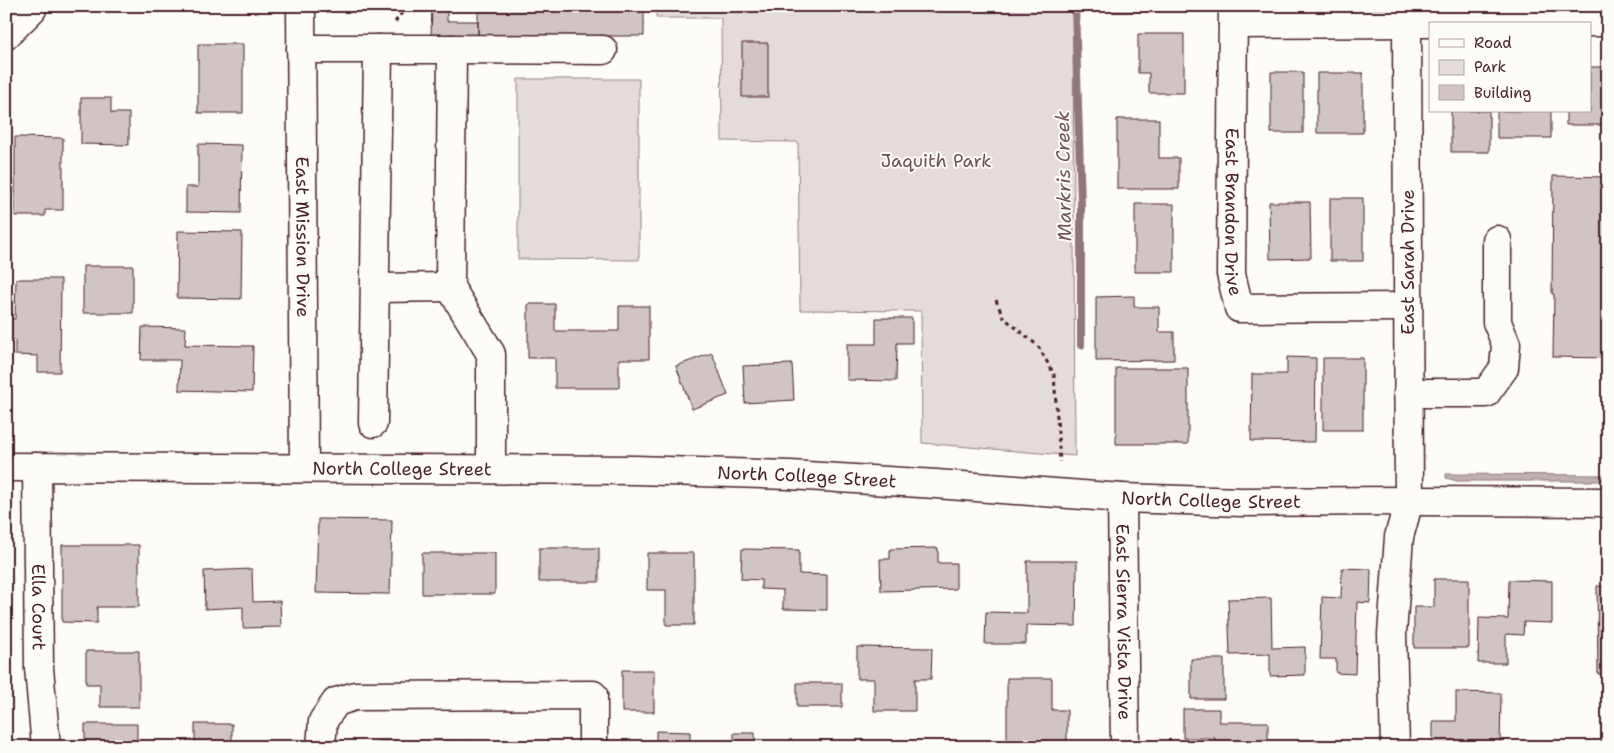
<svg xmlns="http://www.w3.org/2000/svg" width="1614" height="753" font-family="'Shantell Sans',sans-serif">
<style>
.green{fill:#e3dcda;stroke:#967e82}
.water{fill:#c0b1b1;stroke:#91777b}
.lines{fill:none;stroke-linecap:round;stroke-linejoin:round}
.stream{stroke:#91777b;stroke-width:8}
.building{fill:#d0c5c4;stroke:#4a1f2b}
.minor-casing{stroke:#4a1f2b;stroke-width:31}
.major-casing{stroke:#4a1f2b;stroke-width:31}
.path{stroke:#4a1f2b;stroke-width:3;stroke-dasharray:4 4;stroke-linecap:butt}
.minor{stroke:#fdfcf7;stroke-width:28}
.major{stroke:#fdfcf7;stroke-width:28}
.labels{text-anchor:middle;stroke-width:4;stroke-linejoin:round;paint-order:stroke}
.park-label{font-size:18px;fill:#704e57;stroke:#fdfcf7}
.street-label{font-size:18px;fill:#4a1f2b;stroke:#fdfcf7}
.water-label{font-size:19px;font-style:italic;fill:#73525a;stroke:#fdfcf7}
</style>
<rect width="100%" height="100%" fill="#fdfcf7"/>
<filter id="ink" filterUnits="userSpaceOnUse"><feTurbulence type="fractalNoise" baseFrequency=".02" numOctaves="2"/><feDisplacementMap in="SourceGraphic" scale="10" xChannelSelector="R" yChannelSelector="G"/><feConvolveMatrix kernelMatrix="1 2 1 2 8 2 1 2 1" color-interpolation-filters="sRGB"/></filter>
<g filter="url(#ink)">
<path class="green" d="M656 6H1073L1075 456 922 443 921 311 800 310 798 142 722 141 721 18H656Z
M518 79H639V260L518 259Z"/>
<path class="water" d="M1446 474 1608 475V481H1457L1446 478Z"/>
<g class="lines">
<path class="stream" d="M1075 6 1081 204V345"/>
</g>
<path class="building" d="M432 6H447V21H478V36L431 37Z
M478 6H644V36H478Z
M1113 6H1166V11H1113Z
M1138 34H1184V93H1149V73H1138Z
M742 43H768V97H742Z
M198 44H243V113H198Z
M1590 67H1604V91H1608V125H1566V111H1590Z
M1271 72H1303V133H1271Z
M1317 73H1363V133H1317Z
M81 98H111V113H129V145L81 144Z
M1451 111H1489V152H1451Z
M1497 111H1551V138H1497Z
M1117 119H1159V158H1179V189H1117Z
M15 137 63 138V210H45V216H15Z
M198 144 242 145 241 213 186 212V187H198Z
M1553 176 1608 177V358L1553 357 1554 294H1552Z
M1330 198H1363V261H1330Z
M1269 202H1310L1311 258 1270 259Z
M1135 204H1174V272H1135Z
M178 231 242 232 241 299 177 298Z
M83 266H133V313H83Z
M16 279H61L60 372H38V356L15 355V340H8V319H15Z
M1134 296V307H1159V332H1174V360L1096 361V297Z
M528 304H555V331H619V306H649V359H619V388H555V358H528Z
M876 318H912V343H897L896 381 847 380V344H876Z
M142 327 186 328 185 345 253 346 252 392 179 390 180 360H141Z
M712 353 728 395 692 409 676 366Z
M1287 357 1316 358 1315 442 1251 441 1252 374H1287Z
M1323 358H1363V430H1323Z
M792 364 794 400 745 403 743 366Z
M1116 368H1188V444H1116Z
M318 519 392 520 390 594 316 593Z
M62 545H139V607H97V623L62 622Z
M539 548H599V582H539Z
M938 548V563H956V589L881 591 880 559H890V549Z
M742 549 799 550V574L827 575V610L783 609V590L761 589V580L741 579Z
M422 553H495V594H422Z
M647 553H694V625H666V590H647Z
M1027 561H1077L1076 626 1026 625V644H985L986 612 1027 613Z
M1342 568 1371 569 1370 603 1357 602 1355 674 1336 673V659H1320L1322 597 1341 598Z
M252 569 253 602 280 601 281 627 243 628V607L205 609 204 571Z
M1434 579H1469V648H1414V607H1434Z
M1509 580 1552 581V623L1524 622 1523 635 1506 634V663H1478L1479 618 1508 619Z
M1597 586H1608V673L1598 674Z
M1271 598 1272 648 1305 647V675L1270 676V654L1230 655 1228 599Z
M857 647 932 648 931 679H915V711H874V679H857Z
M86 651H139V707H100V684H86Z
M1191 659H1224V699H1191Z
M622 670H654V712H622Z
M1007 678H1052V710H1067V741H1007Z
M797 683H842V707H797Z
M1456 692 1501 693 1500 747H1433V721H1456Z
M1183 709H1219V722H1268V747H1215V738H1183Z
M85 724H137V747H85Z
M195 724H232V747H195Z
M656 731 690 732V747H656Z
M734 733H755V747H734Z
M376 741 541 742V747H376Z"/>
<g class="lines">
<defs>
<g id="minor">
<path id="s1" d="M301 6 304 468"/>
<path id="s2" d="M1233 6 1231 274 1239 308 1408 307"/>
<path d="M1233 24 1608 22"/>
<path d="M6 35 32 9 30 6"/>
<path d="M301 49H452L450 287 491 354V469"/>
<path d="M452 49 603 50"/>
<path d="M376 288 450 287"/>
<path d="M1408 393H1486L1504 368 1506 344 1497 322V240"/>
<path d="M373 423 378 49"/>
<path id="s3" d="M37 467 39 668 46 747"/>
<path id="s4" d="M1122 498 1125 747"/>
<path d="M321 747 323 721 336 702 355 696 593 695V747"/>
<path d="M1395 747 1392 634 1399 537 1409 501 1407 23"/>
</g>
<g id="major">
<path id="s5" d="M6 467 635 470 790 475 936 484 1122 498 1242 502 1409 501 1608 502"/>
</g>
</defs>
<use href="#minor" class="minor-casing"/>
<use href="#major" class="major-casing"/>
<path class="path" d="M395 22 407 6
M996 300 1003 317 1038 346 1054 374 1060 462"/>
<use href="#minor" class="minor"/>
<use href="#major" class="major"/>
</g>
</g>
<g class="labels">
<g class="park-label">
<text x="936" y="167">Jaquith Park</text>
</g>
<g class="street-label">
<text dy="6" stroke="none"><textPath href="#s2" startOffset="206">East Brandon Drive</textPath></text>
<text dy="6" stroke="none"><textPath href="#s1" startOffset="231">East Mission Drive</textPath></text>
<text transform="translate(1408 262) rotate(-90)" y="6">East Sarah Drive</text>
<text dy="6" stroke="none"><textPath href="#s5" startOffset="396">North College Street</textPath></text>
<text dy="6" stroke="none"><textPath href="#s5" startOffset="801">North College Street</textPath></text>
<text dy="6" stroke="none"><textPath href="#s5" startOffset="1206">North College Street</textPath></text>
<text dy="6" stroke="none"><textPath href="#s3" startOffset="140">Ella Court</textPath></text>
<text dy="6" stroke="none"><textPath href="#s4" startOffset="124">East Sierra Vista Drive</textPath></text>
</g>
<g class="water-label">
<text transform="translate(1063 176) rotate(-91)" y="7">Markris Creek</text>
</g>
</g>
<rect width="1614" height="753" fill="none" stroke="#fdfcf7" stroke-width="25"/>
<rect x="12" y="12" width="1589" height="728" fill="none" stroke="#4a1f2b" stroke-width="2" filter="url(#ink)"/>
<rect x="1429" y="22" width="162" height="90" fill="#fdfcf7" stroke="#b5a4a5"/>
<rect x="1439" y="39" width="25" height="8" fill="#fdfcf7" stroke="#b5a4a5"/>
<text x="1474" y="48" font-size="15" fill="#4a1f2b">Road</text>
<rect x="1439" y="60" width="25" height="15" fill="#e3dcda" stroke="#b5a4a5"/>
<text x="1474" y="72" font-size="15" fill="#4a1f2b">Park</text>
<rect x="1439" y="85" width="25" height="15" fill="#d0c5c4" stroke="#b5a4a5"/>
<text x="1474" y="98" font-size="15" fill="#4a1f2b">Building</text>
</svg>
